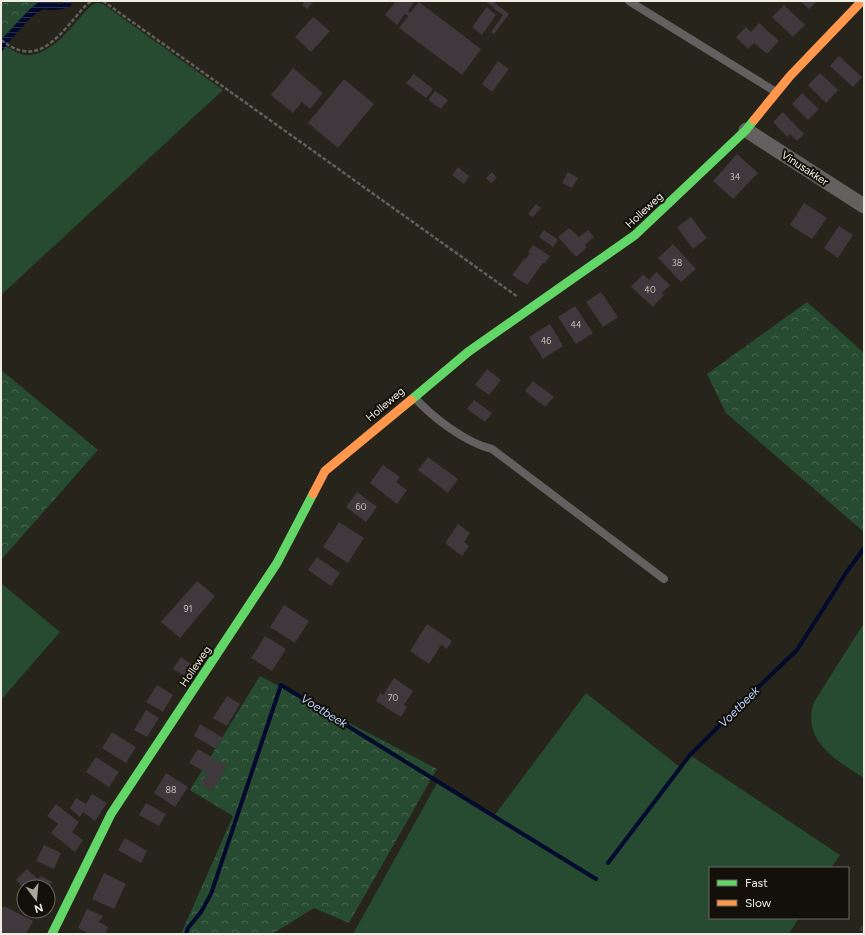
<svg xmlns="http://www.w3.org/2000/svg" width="865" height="935" font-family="Figtree,sans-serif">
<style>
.green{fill:#274b31}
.forest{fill:url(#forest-crowns)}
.water{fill:url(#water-rules)}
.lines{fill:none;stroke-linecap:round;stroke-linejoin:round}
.stream{stroke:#030a2d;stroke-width:4}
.building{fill:#3f383c}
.path{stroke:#62605c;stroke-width:2.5;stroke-dasharray:4 2;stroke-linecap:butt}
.lane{stroke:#63605f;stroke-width:8}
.street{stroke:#63605f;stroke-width:15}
.fast{stroke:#63d668;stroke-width:9}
.slow{stroke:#ff974d;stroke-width:9}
.labels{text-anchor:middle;stroke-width:4;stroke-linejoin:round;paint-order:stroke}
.number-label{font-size:9px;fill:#c3c0b8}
.street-label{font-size:11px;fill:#efede2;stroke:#121009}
.water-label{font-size:12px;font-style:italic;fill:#bad1fe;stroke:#121009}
</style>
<defs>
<pattern id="forest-crowns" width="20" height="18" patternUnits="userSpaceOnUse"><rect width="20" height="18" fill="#274b31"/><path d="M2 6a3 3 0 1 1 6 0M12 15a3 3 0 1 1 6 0" fill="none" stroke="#47654f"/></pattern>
<pattern id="water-rules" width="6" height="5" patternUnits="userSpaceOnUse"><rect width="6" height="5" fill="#030a2d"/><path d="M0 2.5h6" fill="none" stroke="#282e4b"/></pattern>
</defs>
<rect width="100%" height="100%" fill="#26241b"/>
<path class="green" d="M96 3H99L103 4 223 90 1 295V53L5 46C11 49 18 54 25 55 46 57 65 35 78 20 83 14 88 7 96 3Z
M1 583 60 632 1 700Z
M864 623V778C836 760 801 741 814 702Z
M586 693 681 768 690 755 840 855 831 868H710V918H799L789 934H353L437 783 494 816Z"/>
<path class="forest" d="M1 1H40L30 9 1 40Z
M807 302 864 353V532L726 413 707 374Z
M1 370 98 450 1 560Z
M260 676 437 769 349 923 314 908 272 934H181L233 816 190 790Z"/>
<path class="water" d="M40 1H54L58 4H61L63 1H72L71 6C64 9 57 11 49 10 47 10 45 9 43 10 33 12 7 44 1 53V40L30 9Z"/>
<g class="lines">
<path class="stream" d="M608 863 690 755 747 698 797 650 846 573 864 548
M186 934 188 928 201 912 211 894 281 685 596 879"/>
</g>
<path class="building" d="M305 1H314L307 9 302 5Z
M396 1H415L408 11 410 13 419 2 481 49 462 75 399 28 408 16 405 14 397 25 385 15Z
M485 1H497L493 7Z
M800 1H817L809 9Z
M496 4 509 14 494 34 491 32 503 15 493 8Z
M784 5 805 25 793 37 772 17Z
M487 7 496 15 482 35 472 27Z
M313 17 330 31 311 52 295 37Z
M759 23 779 41 767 54 754 43 748 49 736 37 746 27 751 32Z
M839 56 862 77 853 87 830 66Z
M498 61 509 69 492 92 482 84Z
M293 68 323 93 310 109 302 102 293 113 271 95Z
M820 73 838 90 826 103 808 85Z
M414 74 433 89 426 98 406 83Z
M344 79 374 104 338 148 308 123Z
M435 91 448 100 441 109 428 100Z
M802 93 819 109 808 120 792 104Z
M783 112 804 134 797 141 790 134 787 137 773 122Z
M737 154 758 173 733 199 713 181Z
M458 167 469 176 464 184 452 175Z
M492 172 497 178 491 183 486 178Z
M568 172 578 178 572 188 562 183Z
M804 203 827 218 812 239 790 225Z
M536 204 541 208 533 217 528 214Z
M691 217 707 238 693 249 677 227Z
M839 226 853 235 838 258 824 248Z
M569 228 579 237 588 230 594 237 585 245 587 247 576 257 558 237Z
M544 230 558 240 553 247 539 237Z
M673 244 696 269 681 282 658 258Z
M533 245 550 256 545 263H543L527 285 512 275 525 258 526 259 530 253 528 252Z
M656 272 670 285 662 293 664 295 653 307 631 287 643 274 649 280Z
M601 292 618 317 603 327 586 302Z
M575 306 593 333 576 344 558 317Z
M550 324 563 346 543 359 529 337Z
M487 369 501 380 489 395 475 385Z
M533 381 554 397 545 407 525 391Z
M474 400 492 413 485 422 467 409Z
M428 457 458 479 448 493 418 470Z
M383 465 400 477 396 482 407 490 397 504 370 483Z
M357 492 377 507 366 522 346 507Z
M339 522 364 538 348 563 323 547Z
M458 524 470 533 464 542 469 546 462 556 445 543Z
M317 557 340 573 331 586 308 570Z
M197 581 215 596 180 638 161 622Z
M284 605 309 621 295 643 270 627Z
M427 624 452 641 447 649 441 645 429 664 410 651Z
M265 636 286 649 272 671 251 658Z
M181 657 194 666 186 677 173 669Z
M394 678 413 691 404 705 407 707 401 717 376 701 380 693 383 695Z
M157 685 173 695 163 712 146 702Z
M227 696 240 704 227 726 213 718Z
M146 710 159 718 147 737 134 730Z
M200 724 223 738 216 749 194 736Z
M112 732 136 747 126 763 102 748Z
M198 749 227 766 212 791 201 784 207 773 189 763Z
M96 757 119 772 109 787 86 772Z
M166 773 188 787 175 807 154 793Z
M92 794 107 803 95 821 83 812 80 817 70 808 76 798 86 804Z
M146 803 166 814 159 826 139 815Z
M56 804 79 822 72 832 83 840 75 852 51 833 58 824 47 816Z
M125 838 147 851 141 863 118 850Z
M44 845 61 853 54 869 36 861Z
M27 869 38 879 41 876 52 882 48 892V887H23L16 880Z
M104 873 126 884 114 909 92 899Z
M4 906 33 921 26 934H1V910Z
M87 909 103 916 99 922 108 927 105 934 97 933 96 934H89L78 928Z
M864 923V933L859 930Z"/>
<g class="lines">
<path class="path" d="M103 1 518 297
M1 40C8 45 15 50 24 51 44 55 63 32 74 19 80 12 85 5 92 1"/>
<path class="lane" d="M629 1 776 92
M414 397C432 417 466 443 492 449L664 579"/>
<path class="street" d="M746 130 864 206"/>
<path class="fast" d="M411 400 468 352 635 235 746 130 754 120
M52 934 111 814 277 563 313 494"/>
<path class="slow" d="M754 120 790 76 862 1
M313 494 325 471 411 400"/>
</g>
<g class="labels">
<g class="number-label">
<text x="735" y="180">34</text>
<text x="677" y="266">38</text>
<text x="650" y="293">40</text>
<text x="576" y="328">44</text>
<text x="546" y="344">46</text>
<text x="361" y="510">60</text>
<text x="188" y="612">91</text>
<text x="393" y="701">70</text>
<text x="171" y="793">88</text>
</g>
<g class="street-label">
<text transform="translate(805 168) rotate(33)" y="4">Vinusakker</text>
<text transform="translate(644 210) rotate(-43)" y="4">Holleweg</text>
<text transform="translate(385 404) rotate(-40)" y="4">Holleweg</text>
<text transform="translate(195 666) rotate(-56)" y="4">Holleweg</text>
</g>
<g class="water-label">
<text transform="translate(739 707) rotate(-45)" y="4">Voetbeek</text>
<text transform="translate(324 711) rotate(32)" y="4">Voetbeek</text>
</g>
</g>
<rect width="865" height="935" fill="none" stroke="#efede2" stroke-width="4"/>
<rect x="709" y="867" width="140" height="52" fill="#121009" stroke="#6a6860"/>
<rect x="717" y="880" width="20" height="6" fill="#63d668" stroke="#6a6860"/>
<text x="745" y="887" font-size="12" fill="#efede2">Fast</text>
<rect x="717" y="900" width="20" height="6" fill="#ff974d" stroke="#6a6860"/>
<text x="745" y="907" font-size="12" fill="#efede2">Slow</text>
<g transform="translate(36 899) rotate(164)"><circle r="19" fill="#121009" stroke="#6a6860"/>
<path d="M0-3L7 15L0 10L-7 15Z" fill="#a9a79c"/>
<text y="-6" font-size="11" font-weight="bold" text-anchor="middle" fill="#efede2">N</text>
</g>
</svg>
